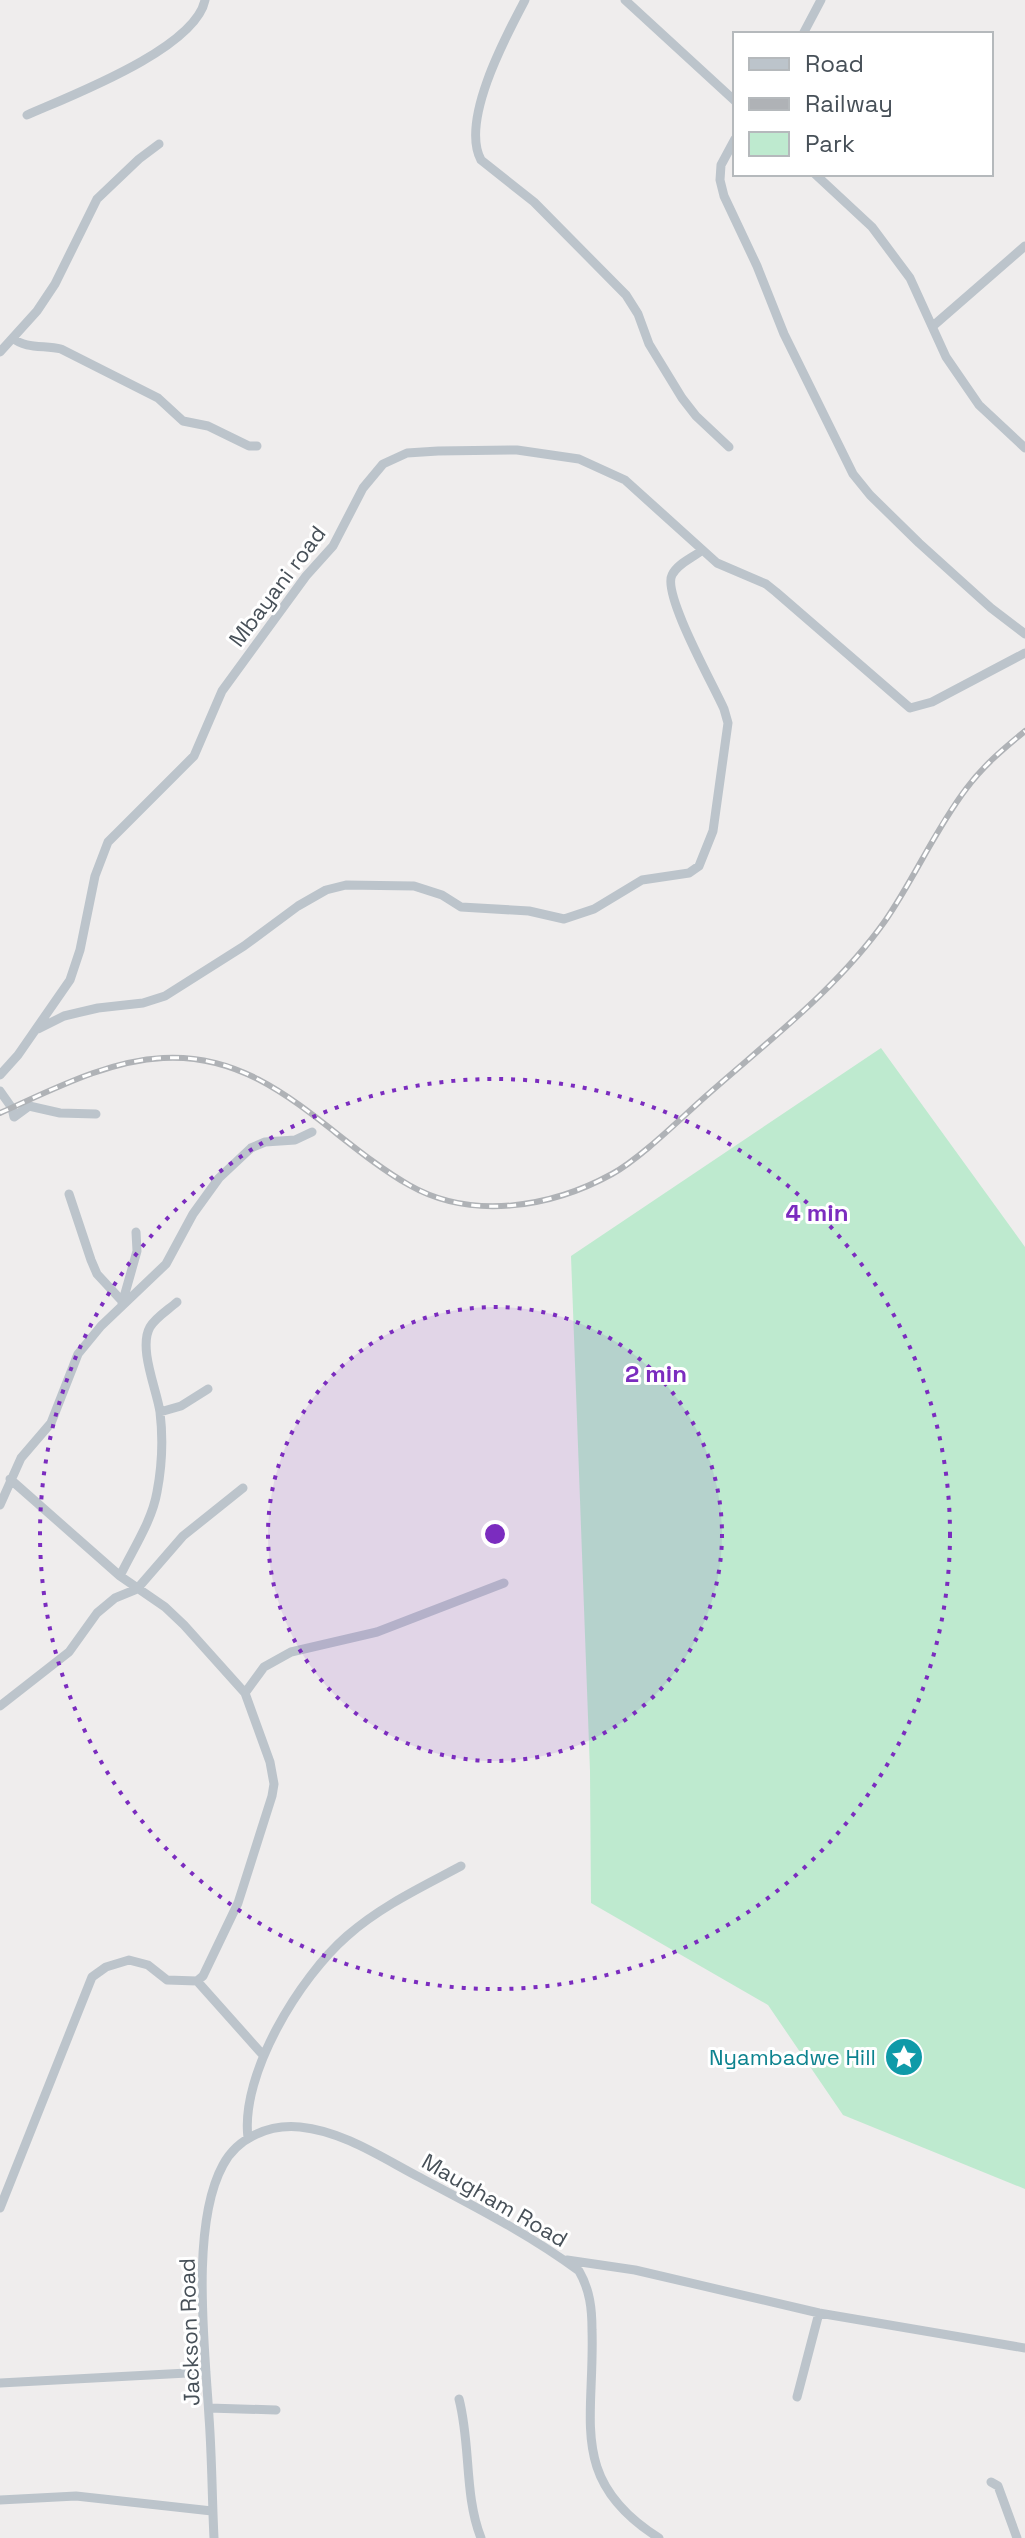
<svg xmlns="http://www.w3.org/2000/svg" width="1025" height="2538" font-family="'Space Grotesk',sans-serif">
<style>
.green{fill:#beeacf}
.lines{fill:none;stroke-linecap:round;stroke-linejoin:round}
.street{stroke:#bcc4cb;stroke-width:9}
.rail-casing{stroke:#afb2b6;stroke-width:6}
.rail{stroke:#fff;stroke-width:3;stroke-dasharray:9;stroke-linecap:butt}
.ring{fill:none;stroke:#7b2cbf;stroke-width:4;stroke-dasharray:4 8}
.labels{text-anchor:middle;stroke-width:6;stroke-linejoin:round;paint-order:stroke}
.street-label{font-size:22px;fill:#475058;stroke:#fff}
.culture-label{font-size:22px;fill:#0d838f;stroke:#fff;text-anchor:end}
.centre{fill:#7b2cbf;stroke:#fff;stroke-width:4}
.ring-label{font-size:24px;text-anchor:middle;font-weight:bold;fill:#7b2cbf;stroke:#fff;stroke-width:6;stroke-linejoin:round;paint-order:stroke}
</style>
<rect width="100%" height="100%" fill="#efeded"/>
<path class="green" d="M881 1048 1025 1247V2189L843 2115 768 2005 591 1903 590 1771 571 1256Z"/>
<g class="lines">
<path class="street" d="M525 0C506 36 460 121 481 160L534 202 626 295 638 314 649 344 682 398 696 416 729 447
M625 0 735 101
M803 34 821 0
M27 115C70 96 195 49 205 0
M735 139 721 165 720 180 724 196 757 266 784 334 853 474 870 495 919 543 991 608 1025 634
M815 174 872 227 910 278 946 357 979 405 1025 448
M933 326 1025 246
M13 338C25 349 45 345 61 349L158 398 183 421 208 426 249 446H257
M0 352 37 311 55 284 97 199 139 159 159 144
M38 1029 64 1016 98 1008 143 1003 165 996 244 946 298 906 326 890 346 885 414 886 442 895 461 907 529 911 564 919 594 909 642 880 689 873 699 866 713 831 728 723 724 709C714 686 662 594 672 575 677 564 692 558 701 551
M0 1075 18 1055 70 980 80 950 95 876 108 842 194 756 222 691 306 576 333 546 363 488 383 464 407 453 438 451 517 450 579 459 625 480 717 563 766 584 776 592 910 708 932 702 1025 653
M0 1091 12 1108 14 1117 29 1106 60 1113 96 1114
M69 1194 91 1260 97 1274 122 1301
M122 1304 137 1251 136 1232
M160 1412 181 1406 208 1389
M0 1505 21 1458 51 1423 78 1354 101 1326 166 1264 193 1214 219 1178 251 1148 265 1142 295 1140 312 1132
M120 1576C133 1549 152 1521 157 1492 162 1466 163 1437 160 1412 157 1390 138 1348 150 1327 156 1317 168 1310 177 1302
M245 1693 264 1667 291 1652 377 1632 504 1583
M0 1706 69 1652 97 1613 115 1598 137 1589 183 1536 243 1488
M197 1981 263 2055
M248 2138C240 2074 300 1977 347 1936 381 1906 422 1887 461 1866
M0 2208 92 1977 106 1967 129 1960 148 1965 167 1980 197 1981 203 1976 238 1903 272 1796 274 1784 270 1762 245 1693 184 1625 165 1607 120 1576 10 1479
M567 2260 635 2270 819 2313 1025 2348
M0 2383 206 2372
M797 2397 819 2313
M459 2399C471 2445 464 2495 481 2538
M209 2408 276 2410
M991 2482 998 2486 1017 2538
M0 2500 76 2496 212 2511
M214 2538C212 2498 212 2457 209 2417 205 2349 190 2225 223 2165 238 2137 270 2124 300 2127 342 2131 381 2157 417 2176 472 2205 529 2234 579 2271 590 2290 592 2309 592 2330 595 2420 567 2480 659 2538"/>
<defs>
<path id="rail" d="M0 1113C52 1090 106 1061 163 1058 268 1052 327 1138 409 1185 472 1221 552 1207 612 1174 641 1158 680 1119 706 1096 768 1041 837 989 885 921 914 879 935 830 966 789 983 766 1003 749 1025 731"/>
</defs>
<use href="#rail" class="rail-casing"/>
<use href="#rail" class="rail"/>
</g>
<circle cx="495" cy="1534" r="227" fill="#7b2cbf" fill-opacity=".12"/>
<g class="ring">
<circle cx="495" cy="1534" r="227"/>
<circle cx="495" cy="1534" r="455"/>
</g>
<defs>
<symbol id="sight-disc" viewBox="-11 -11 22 22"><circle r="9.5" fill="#0f9aa8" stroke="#fff"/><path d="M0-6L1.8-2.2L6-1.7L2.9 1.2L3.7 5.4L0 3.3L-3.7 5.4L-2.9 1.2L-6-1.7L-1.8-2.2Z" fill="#fff"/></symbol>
</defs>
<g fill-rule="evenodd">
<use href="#sight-disc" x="882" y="2035" width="44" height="44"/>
</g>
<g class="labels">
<g class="street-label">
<text transform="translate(277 586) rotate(-53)" y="8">Mbayani road</text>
<text transform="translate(495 2200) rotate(30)" y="8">Maugham Road</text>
<text transform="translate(189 2332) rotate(-92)" y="8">Jackson Road</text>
</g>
<g class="culture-label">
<text x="876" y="2065">Nyambadwe Hill</text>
</g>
</g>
<circle cx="495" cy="1534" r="12" class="centre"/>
<g class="ring-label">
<text x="817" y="1221">4 min</text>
<text x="656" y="1382">2 min</text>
</g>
<rect x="733" y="32" width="260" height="144" fill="#ffffff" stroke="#b5b9bc" stroke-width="2"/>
<rect x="749" y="58" width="40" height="12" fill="#bcc4cb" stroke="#b5b9bc" stroke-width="2"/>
<text x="805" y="72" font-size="24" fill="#475058">Road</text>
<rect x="749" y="98" width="40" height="12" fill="#afb2b6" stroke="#b5b9bc" stroke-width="2"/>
<text x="805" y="112" font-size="24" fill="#475058">Railway</text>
<rect x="749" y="132" width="40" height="24" fill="#beeacf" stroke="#b5b9bc" stroke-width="2"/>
<text x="805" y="152" font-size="24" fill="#475058">Park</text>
</svg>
